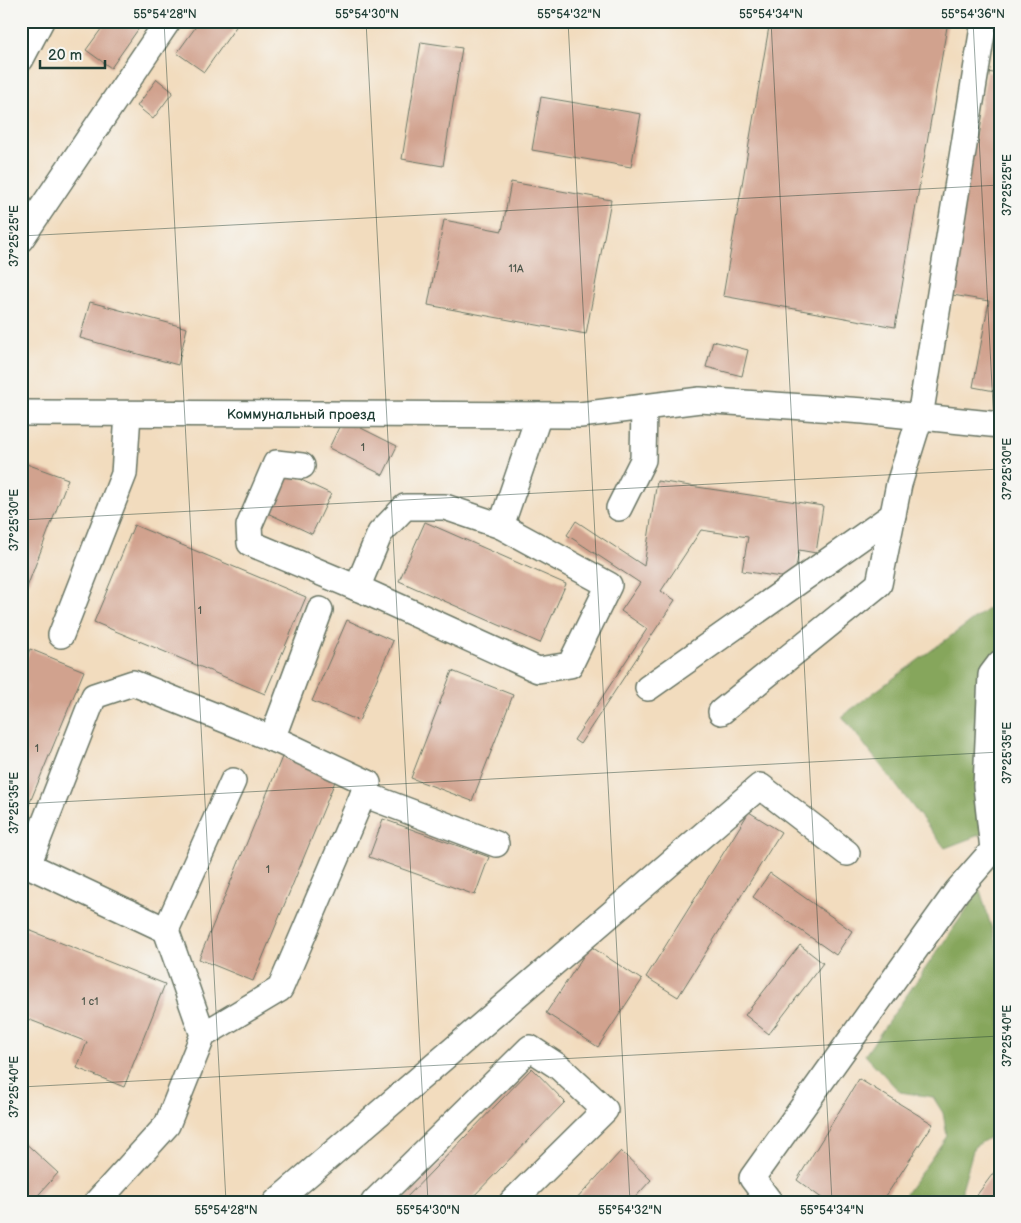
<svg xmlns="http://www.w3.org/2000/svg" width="1021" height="1223" font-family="'Balsamiq Sans',sans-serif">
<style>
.forest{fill:#86a65b;stroke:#527248}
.building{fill:#d1a28e}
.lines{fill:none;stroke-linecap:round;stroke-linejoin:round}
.minor-casing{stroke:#697564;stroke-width:28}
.minor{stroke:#fff;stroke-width:25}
.ticks{fill:none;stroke:#1f3d34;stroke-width:1;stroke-opacity:0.45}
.labels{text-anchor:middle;stroke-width:4.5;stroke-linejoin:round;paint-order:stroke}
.number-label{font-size:11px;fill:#4c564a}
.street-label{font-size:14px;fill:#1f3d34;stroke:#f6f6f2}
.neatline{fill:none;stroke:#1f3d34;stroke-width:2}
.ticks-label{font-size:12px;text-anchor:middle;fill:#1f3d34}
</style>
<rect width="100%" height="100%" fill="#f6f6f2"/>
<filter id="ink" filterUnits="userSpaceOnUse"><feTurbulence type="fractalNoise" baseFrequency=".02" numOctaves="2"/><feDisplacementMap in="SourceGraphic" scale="10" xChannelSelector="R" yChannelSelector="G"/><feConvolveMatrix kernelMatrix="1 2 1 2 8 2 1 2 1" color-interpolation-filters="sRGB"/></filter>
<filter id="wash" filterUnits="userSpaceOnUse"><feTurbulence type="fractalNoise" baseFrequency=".0096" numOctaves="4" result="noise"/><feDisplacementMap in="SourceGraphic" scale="20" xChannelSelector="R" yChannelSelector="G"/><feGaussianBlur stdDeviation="1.12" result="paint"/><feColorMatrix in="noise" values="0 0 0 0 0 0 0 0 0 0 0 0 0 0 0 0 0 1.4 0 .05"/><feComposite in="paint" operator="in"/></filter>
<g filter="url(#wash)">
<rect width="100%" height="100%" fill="#f2dcbe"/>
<path class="forest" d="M1000 600V827L945 848 842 716Z
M980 890 1000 956V1131L974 1147 962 1189 963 1202H900L947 1136 943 1113 933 1097 900 1092 865 1055Z"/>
<g id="blocks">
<path class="building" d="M107 21H144L111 68 86 50Z
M186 21H240L204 72 177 53 195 28Z
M770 21H948L895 327 723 296Z
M421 42 462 48 443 166 402 159Z
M987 72 1000 74V392L973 387 989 301 946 294Z
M157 79 173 92 153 119 137 106Z
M541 97 641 114 631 167 532 150Z
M511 182 611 200 586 334 428 305 444 220 502 231Z
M21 300 27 305 21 312Z
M90 302 187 328 178 365 80 338Z
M713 341 748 350 742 376 706 367Z
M343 419 397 446 383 475 329 448Z
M21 462 68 479 21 603Z
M280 470 331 494 312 534 261 510Z
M657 481 823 506 816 553 799 550 794 579 742 571 748 537 701 530 661 591 675 600 580 744 574 740 647 629 621 611 640 583 567 535 576 521 644 566Z
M425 522 566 584 540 643 399 581Z
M134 525 306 597 265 694 94 622Z
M347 620 393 641 359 721 312 701Z
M30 649 84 671 21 824V671Z
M452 671 513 695 472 801 411 778Z
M282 757 336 779 253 981 199 959Z
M749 812 781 832 678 997 646 977Z
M383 819 489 857 475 895 369 857Z
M770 873 852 931 836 955 753 897Z
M21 927 165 984 124 1087 77 1068 87 1042 25 1018 21 1023Z
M800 945 823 963 769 1034 745 1015Z
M590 946 642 980 598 1047 546 1013Z
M532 1068 565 1102 468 1202H402Z
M859 1079 933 1124 882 1202H827L797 1180Z
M21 1139 58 1173 32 1202 21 1192Z
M621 1151 651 1180 631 1202H574Z
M1000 1164V1202H986L977 1195Z"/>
</g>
</g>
<g filter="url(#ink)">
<use href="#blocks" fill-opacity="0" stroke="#697564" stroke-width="1"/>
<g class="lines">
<defs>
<g id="minor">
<path d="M21 59 41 21"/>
<path d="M21 239 168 21"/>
<path id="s1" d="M21 413 580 415 700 400 864 411 1000 425"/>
<path d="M302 466 276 463 249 526 250 543 369 593 538 670 570 665 609 585 501 526 539 415"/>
<path d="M619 508 643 460 644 407"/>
<path d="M357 588 380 533 405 507H445L501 526"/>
<path d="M61 635 124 474 128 414"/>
<path d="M648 688 893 515"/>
<path d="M721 712 879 584 899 484 920 417 984 21"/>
<path d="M272 739 320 610"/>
<path d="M363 794 496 844"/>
<path d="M166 930 233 781"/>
<path d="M97 1202 167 1125 203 1035 166 930 28 865 94 696 133 683 283 743 368 783 280 989 203 1035"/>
<path d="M276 1202 760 786 847 853"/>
<path d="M374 1202 530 1048 559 1067 605 1110 512 1202"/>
<path d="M770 1202 752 1178 957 891 993 850 986 786 991 675 1000 663"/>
</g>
</defs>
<use href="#minor" class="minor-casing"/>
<use href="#minor" class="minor"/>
</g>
</g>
<path class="ticks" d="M164 21 226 1202M366 21 428 1202M568 21 630 1202M771 21 832 1202M973 21 1000 540M21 236 1000 185M21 520 1000 469M21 804 1000 752M21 1087 1000 1036M21 1146 24 1202"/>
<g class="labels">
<g class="number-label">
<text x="516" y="272">11А</text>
<text x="363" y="451">1</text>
<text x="200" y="614">1</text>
<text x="37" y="752">1</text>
<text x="268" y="873">1</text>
<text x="90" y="1005">1 с1</text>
</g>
<g class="street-label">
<text dy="5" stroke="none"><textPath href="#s1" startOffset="280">Коммунальный проезд</textPath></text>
</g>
</g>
<rect width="1021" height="1223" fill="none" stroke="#f6f6f2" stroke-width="55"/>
<path d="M40 60v8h65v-8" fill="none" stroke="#1f3d34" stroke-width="2.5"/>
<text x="48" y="60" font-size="15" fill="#1f3d34" stroke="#f6f6f2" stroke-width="4" paint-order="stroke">20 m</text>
<rect x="28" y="28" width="966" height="1168" class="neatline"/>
<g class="ticks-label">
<text x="165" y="18">55°54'28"N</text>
<text x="367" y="18">55°54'30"N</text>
<text x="569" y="18">55°54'32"N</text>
<text x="771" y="18">55°54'34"N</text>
<text x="973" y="18">55°54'36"N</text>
<text transform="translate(1007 185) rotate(-90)" y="4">37°25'25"E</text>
<text transform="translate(14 236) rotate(-90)" y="4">37°25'25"E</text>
<text transform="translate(1007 469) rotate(-90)" y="4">37°25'30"E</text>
<text transform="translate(14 520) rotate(-90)" y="4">37°25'30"E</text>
<text transform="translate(1007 753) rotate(-90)" y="4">37°25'35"E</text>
<text transform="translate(14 803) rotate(-90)" y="4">37°25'35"E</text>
<text transform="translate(1007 1036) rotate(-90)" y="4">37°25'40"E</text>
<text transform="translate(14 1087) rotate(-90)" y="4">37°25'40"E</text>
<text x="226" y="1214">55°54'28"N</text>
<text x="428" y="1214">55°54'30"N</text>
<text x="630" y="1214">55°54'32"N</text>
<text x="832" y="1214">55°54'34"N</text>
</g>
</svg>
